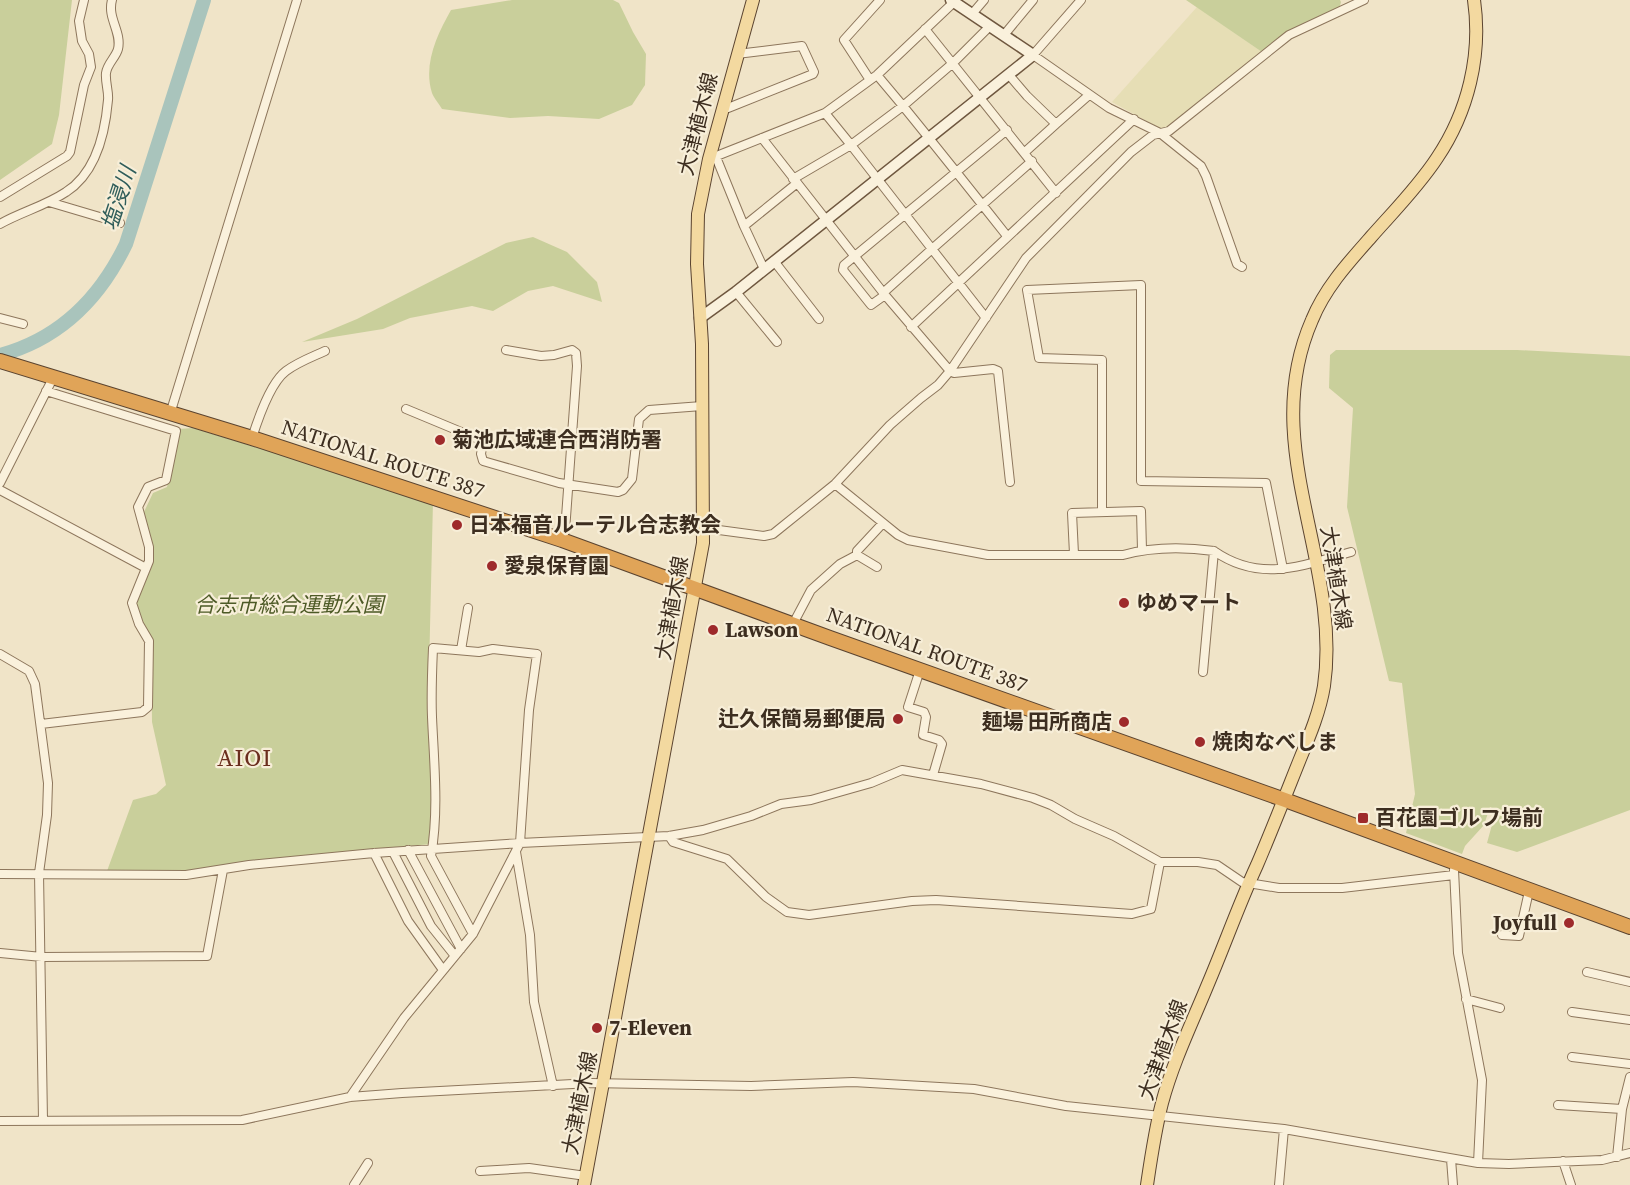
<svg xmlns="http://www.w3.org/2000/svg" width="1630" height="1185" font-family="'Source Serif 4','Noto Sans JP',serif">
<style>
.farmland{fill:#e6deb5}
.green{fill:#c9cf9b}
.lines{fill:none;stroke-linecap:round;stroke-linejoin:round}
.river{stroke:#a9c4bc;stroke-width:14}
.street-casing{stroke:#8d765c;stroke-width:10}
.secondary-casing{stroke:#6f573f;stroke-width:13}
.primary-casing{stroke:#5b4430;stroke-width:14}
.highway-casing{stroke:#5b4430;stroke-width:16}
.street{stroke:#faf1dc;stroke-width:8}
.secondary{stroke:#faf1dc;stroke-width:10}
.primary{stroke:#f3d9a0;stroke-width:12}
.highway{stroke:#e0a458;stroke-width:14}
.poi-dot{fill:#9e2a2b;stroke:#f7eed8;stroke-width:2}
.labels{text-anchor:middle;stroke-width:4.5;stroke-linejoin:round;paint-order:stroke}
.street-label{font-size:21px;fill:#3d2e20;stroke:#f7eed8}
.poi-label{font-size:21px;font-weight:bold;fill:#3d2e20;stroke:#f7eed8;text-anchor:start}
.park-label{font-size:21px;font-style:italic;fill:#4d5a26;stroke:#f7eed8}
.water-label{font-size:22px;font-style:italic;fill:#2f5d5a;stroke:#f7eed8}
.quarter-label{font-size:24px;letter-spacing:1.5px;fill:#6b2e1e;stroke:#f7eed8}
</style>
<rect width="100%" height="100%" fill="#f0e4c8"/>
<path class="farmland" d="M1197 7 1262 52 1168 128 1161 129 1112 102Z"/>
<path class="green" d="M0 0H72L59 115 52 144 0 180Z
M512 0H613L619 3 633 32 646 54 645 85 632 105 599 119 548 116 510 118 442 109C439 104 434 98 432 93 423 64 437 35 451 10Z
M1186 0H1340L1341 2 1339 9 1288 32 1262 52Z
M533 237 567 252 597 282 602 302 553 286 528 291 493 311 472 306 410 318 383 329 302 342 357 319 506 243Z
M1336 350H1517L1630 356V810L1517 852 1487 843 1496 810 1490 807 1484 825 1465 846 1462 854 1406 833 1415 794 1402 683 1389 681 1347 507 1353 408 1329 388 1330 355Z
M193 428 433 501 428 713 432 787V844L249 861 185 871H107L133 800 156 794 166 785 152 722 151 641 134 602 151 563 143 514 153 493 167 487 178 429Z"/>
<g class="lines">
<path class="river" d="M0 355C59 339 100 298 126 244L204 0"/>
<defs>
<path id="street" d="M1081 0 1033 55 1109 108 1160 133 1201 166 1206 176 1237 264 1242 267
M972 14 984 0
M925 29 1056 193
M1004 35 1033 0
M877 75 903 106 953 63 990 26
M1009 75 1027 96 1056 124 1089 95
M870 80 844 40 880 0
M722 108H728L813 74 814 72 802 46 737 54
M762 138 885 295 950 371 954 373 993 369 998 371 1010 482
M1025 152 1056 124
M716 157 744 226 796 184
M709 159 825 113 877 75 954 2
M793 179 851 145 825 113
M0 197 67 156 70 152 84 85 91 67 89 54 82 41 79 21 84 0
M49 202 120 223
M0 224C21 212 45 206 66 192 96 173 105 135 108 100 109 92 105 82 106 73 107 64 116 57 118 49 122 32 107 18 112 0
M744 226 764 269
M1007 236C973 193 938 149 903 106L851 145 932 249 1032 161
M774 261 819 319
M736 292 777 342
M883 293 932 249 986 318
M885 295 871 305 843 270 844 265 1007 130
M0 318 23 324
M911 327 1134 119
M506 350 541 356 554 355 572 350 576 353 577 366 565 531 562 540
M406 409 483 441 481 454 483 461 559 483 618 492 623 490 632 479 639 419 649 410 702 406
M170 414 297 0
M252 438C258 419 270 383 286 371 298 362 312 357 325 351
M0 483 53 378
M835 484 898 535 908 540 988 555H1123C1152 547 1184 547 1214 551L1203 672
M0 490 146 568
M1102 512V360L1039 358 1027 290 1141 285V481L1266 483 1283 569
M704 528 764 536 773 534 835 484 890 425 921 398 938 385 950 371 1026 258 1131 152 1153 135 1169 131 1289 35 1364 0
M1214 551C1260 583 1301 566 1351 552
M1074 554 1072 513 1141 511 1142 550
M857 555 877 567
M793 624 811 590 840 564 857 555V551L883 523
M461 650 468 608
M0 654 29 671 35 684 48 783 47 815 39 873 43 1120
M920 670 908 707 924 712 926 717 923 735 939 740 942 744 933 775
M41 724 142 712 148 707 149 641 139 624 132 603 149 561V547L138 507 148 487 166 480 176 431 46 391
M669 836 673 842 727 859 766 897 787 912 809 915 912 901 936 900 1132 914 1151 909 1160 862
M408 850 461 949
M393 852 431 926 455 956
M516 852 530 935 534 1002 553 1086
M374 853 408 921 443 970
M1454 870 1458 953 1482 1080 1478 1163
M0 874 186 875 249 865 374 853 520 843 669 836 703 830 751 816 781 804 811 800 871 783 902 770 981 784 1033 798 1051 805 1075 819 1114 836 1160 862H1198L1217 865 1242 882 1279 888H1342L1454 875
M1502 935 1519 936 1529 891
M0 953 42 957 207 956 223 870
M1587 972 1630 982
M1466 999 1500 1008
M1572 1012 1630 1020
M1572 1057 1630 1064
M350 1097 404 1018 473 934 520 843 529 710 537 654 493 649 479 652 433 648C432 671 431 694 432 717 434 763 439 811 431 856L473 934
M1558 1105 1622 1109
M0 1121 242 1120 350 1097 402 1093 591 1083 751 1086 853 1082 974 1089 1066 1106 1284 1129 1478 1163 1509 1164 1602 1160 1630 1153
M1617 1157 1622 1109 1630 1077
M1451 1159 1453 1185
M1563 1161 1571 1185
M480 1171 529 1168 586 1176
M354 1185 368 1163
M1279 1185 1284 1129"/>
<path id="secondary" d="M700 318 736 292 1033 55 951 0"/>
<path id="primary" d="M584 1185 703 543 702 344 697 264 698 214 709 159 753 0
M1147 1185C1151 1158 1155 1130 1162 1103 1173 1062 1192 1023 1208 984 1225 944 1239 904 1257 865 1272 830 1286 794 1300 759 1310 735 1320 711 1324 686 1342 561 1257 446 1312 320 1325 288 1348 263 1371 237 1393 212 1418 187 1437 158 1468 112 1482 55 1474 0"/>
<path id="highway" d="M0 361 252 438 562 540 830 638 1285 800 1630 927"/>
</defs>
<use href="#street" class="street-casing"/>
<use href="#secondary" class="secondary-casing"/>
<use href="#primary" class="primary-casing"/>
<use href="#highway" class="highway-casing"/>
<use href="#street" class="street"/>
<use href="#secondary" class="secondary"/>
<use href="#primary" class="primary"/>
<use href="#highway" class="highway"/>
</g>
<g class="poi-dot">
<circle cx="440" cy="440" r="6"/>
<circle cx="457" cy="525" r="6"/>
<circle cx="492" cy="566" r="6"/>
<circle cx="1124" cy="603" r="6"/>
<circle cx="713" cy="630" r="6"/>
<circle cx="898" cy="719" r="6"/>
<circle cx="1124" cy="722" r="6"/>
<circle cx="1200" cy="742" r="6"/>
<rect x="1357" y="812" width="12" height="12" rx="3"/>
<circle cx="1569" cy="923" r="6"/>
<circle cx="597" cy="1028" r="6"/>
</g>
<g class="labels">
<g class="street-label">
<text transform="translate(698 124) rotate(-76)" y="7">大津植木線</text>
<text transform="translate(383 459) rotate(18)" y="7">NATIONAL ROUTE 387</text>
<text transform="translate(1336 578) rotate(81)" y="7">大津植木線</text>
<text transform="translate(672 608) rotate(-80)" y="7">大津植木線</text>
<text transform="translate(927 650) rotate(20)" y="7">NATIONAL ROUTE 387</text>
<text transform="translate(1163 1050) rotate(-70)" y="7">大津植木線</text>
<text transform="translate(580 1103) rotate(-79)" y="7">大津植木線</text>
</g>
<g class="poi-label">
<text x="452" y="447">菊池広域連合西消防署</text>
<text x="469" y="532">日本福音ルーテル合志教会</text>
<text x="504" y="573">愛泉保育園</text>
<text x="1136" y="610">ゆめマート</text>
<text x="725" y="637">Lawson</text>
<text x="886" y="726" text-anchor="end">辻久保簡易郵便局</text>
<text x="1112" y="729" text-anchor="end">麺場 田所商店</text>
<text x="1212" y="749">焼肉なべしま</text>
<text x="1375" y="825">百花園ゴルフ場前</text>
<text x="1557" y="930" text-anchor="end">Joyfull</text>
<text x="609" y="1035">7-Eleven</text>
</g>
<g class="park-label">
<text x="289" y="612">合志市総合運動公園</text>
</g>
<g class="water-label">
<text transform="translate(118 198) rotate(-72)" y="8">塩浸川</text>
</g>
<g class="quarter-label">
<text x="245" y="766">AIOI</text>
</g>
</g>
</svg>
